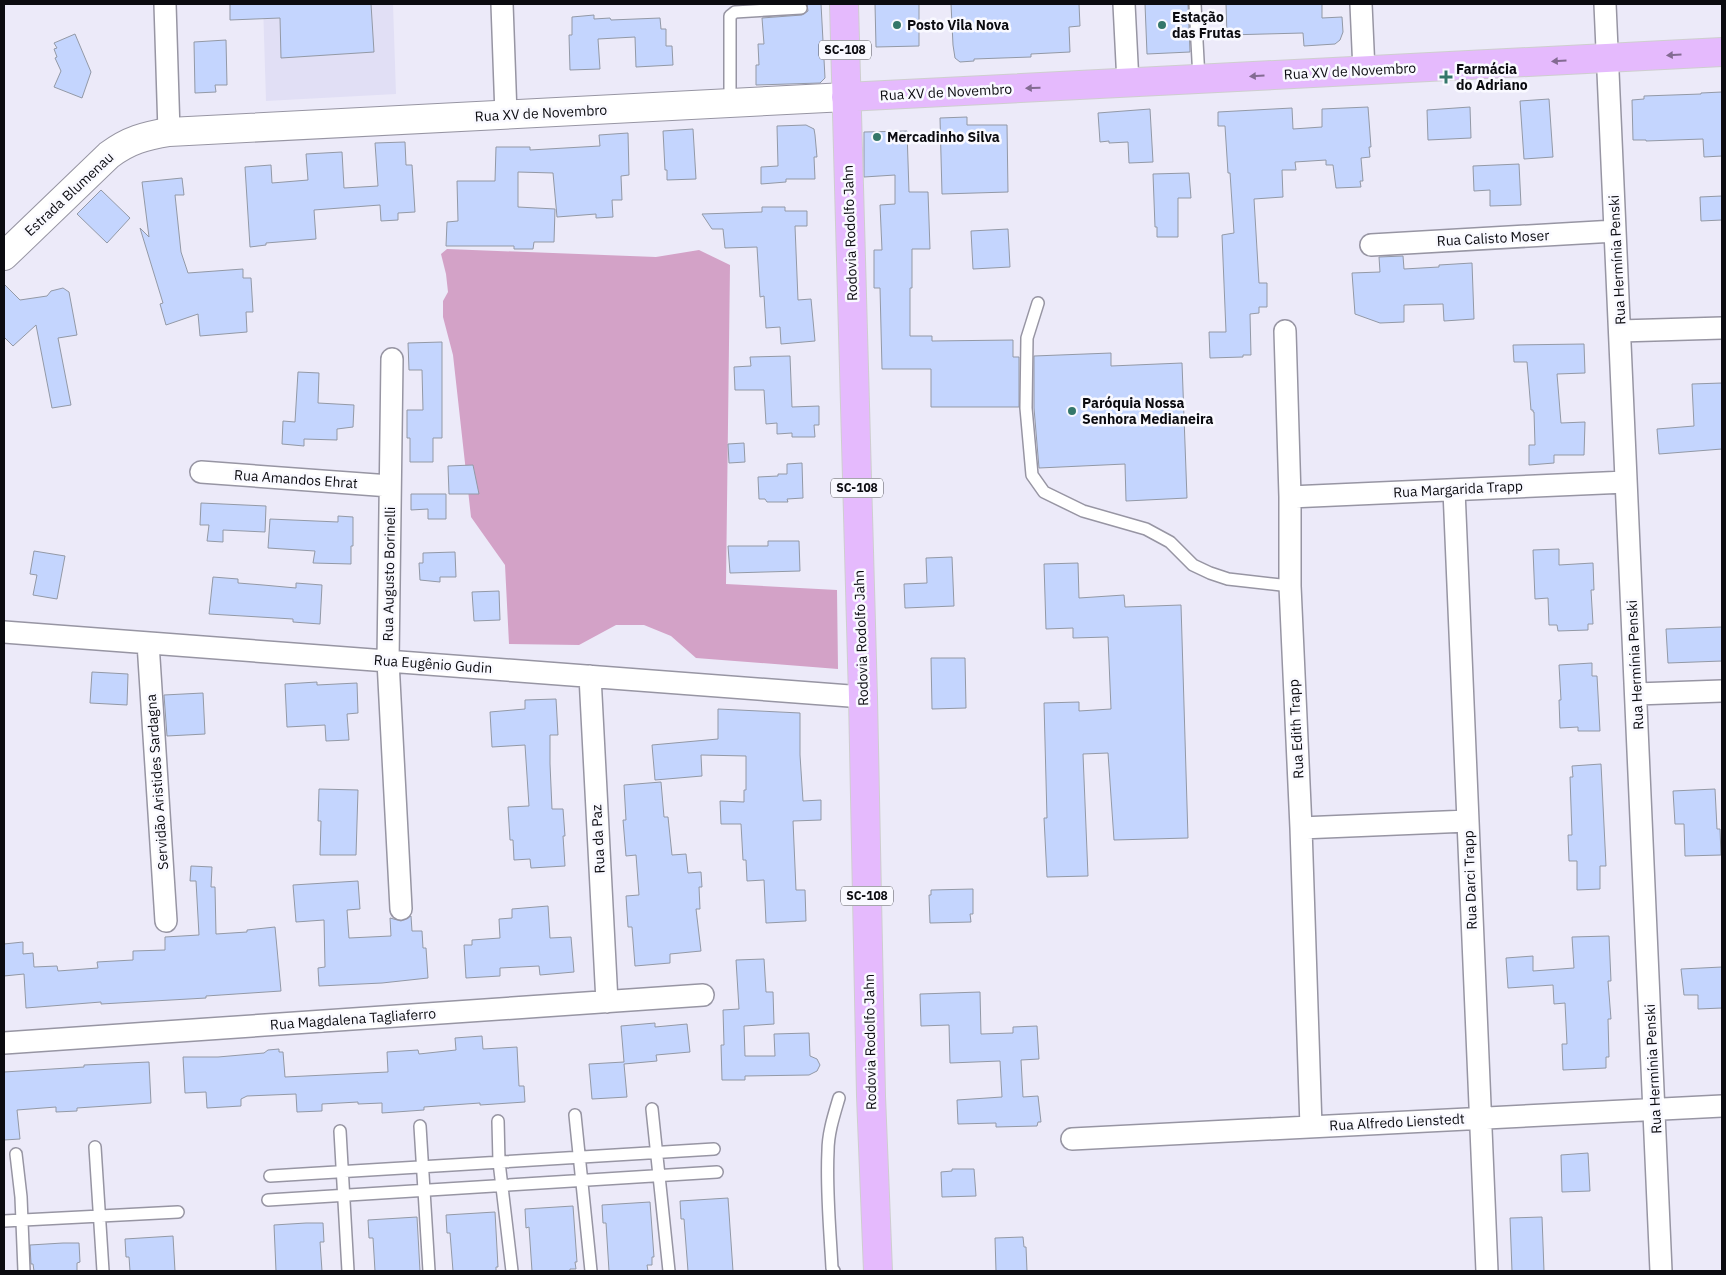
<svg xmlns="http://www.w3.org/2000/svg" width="1726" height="1275" font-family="'IBM Plex Sans',sans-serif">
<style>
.built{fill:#e1dff5}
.forest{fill:#d3a2c7}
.building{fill:#c4d5fe;stroke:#9399a6}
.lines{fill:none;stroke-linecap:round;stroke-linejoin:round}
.service-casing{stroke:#9795a3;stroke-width:14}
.minor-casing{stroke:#9795a3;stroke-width:24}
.tertiary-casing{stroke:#9795a3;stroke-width:30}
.primary-casing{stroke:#cececf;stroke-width:30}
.service{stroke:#fff;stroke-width:11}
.minor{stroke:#fff;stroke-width:21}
.tertiary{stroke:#fff;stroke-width:28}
.primary{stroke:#e5bafd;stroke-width:28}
.oneway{fill:#836b92}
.poi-dot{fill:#34776a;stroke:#f9f9ff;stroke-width:2}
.labels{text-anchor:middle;stroke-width:5;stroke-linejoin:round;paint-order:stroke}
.shield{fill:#f9f9ff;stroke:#525258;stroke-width:1}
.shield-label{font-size:12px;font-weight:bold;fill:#0b0b10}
.poi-label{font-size:14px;font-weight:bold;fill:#0b0b10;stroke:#f9f9ff;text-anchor:start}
.street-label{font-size:14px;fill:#0b0b10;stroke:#f9f9ff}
</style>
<rect width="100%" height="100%" fill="#eceaf9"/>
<path class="built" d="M263 4H393L396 94 266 101Z"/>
<path class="forest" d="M447 249 656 257 699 250 730 265 726 584 837 590 838 669 696 658 671 636 644 625H616L579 645 509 644 505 565 471 517 453 355 443 317V301L448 292 446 274 441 254Z"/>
<path class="building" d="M230 4H371L374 52 281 58 280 18 230 20Z
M807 4H821L825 78 820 83 756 85V65H759L758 44H764L762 18 802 15 808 11Z
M875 4H919V46L876 47Z
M951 4H1079L1080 26 1069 27 1070 52 1031 54V57L974 59V61L960 62 955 58 953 45Z
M1145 4H1188L1190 52 1147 54Z
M1226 4H1322V18L1342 17 1343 32 1340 40 1335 44 1304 46 1303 33 1227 35Z
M594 15V19L610 18 611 20 660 18 661 29H666V46H672L673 65 636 67 635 37 598 39 600 69 570 70 569 35H572V17Z
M75 34 91 72 82 98 54 87 61 71 55 58 57 57 54 49 57 48 54 43Z
M226 40 227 85H215L216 92 195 93 194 42Z
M1722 92V156L1704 157 1703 139 1646 141V140H1633L1632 100 1644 99V96L1701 94V93Z
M1549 99 1553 157 1524 159 1520 101Z
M1368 107 1371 147H1369L1370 157 1361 158 1363 181H1360L1361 187 1336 188 1333 165H1326V160L1295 162 1296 170H1282L1283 197 1254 199 1259 283H1267V307H1259V313L1250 314 1251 355H1243V357L1210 358 1209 332H1226L1222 235 1234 233 1230 173H1228L1225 126H1218V112L1292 108 1293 129 1322 127V109Z
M1470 107 1471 138 1428 140 1427 110Z
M1150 109 1153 162 1129 163 1128 142 1109 143V141L1100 142 1098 113Z
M967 117V125H1007L1008 192 942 194 940 118Z
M806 125 814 129 815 135 817 157H814L815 179H786V182L761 184V167L778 166 777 126Z
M693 129 696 179 667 180V170H665L663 131Z
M907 131 909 192H928L930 249H912V288H910V336H932V341L1013 340V357H1019V407H931V369H882L880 288H874V250H882L880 205 895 204V175L864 177V132Z
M628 133 629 175 621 176 622 200H612L613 217 596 218V214L557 217 553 173 518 172V207L555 209 554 242H534L533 249H514V246H446L447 222 458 221 457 181H495L496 147H530V150L600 146 599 135Z
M405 142 406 165H412L415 212 398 213V220L381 221 380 205 314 210 316 239 266 243V245L250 247 245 167 271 165 272 183 308 180 306 154 342 152 344 188 378 186 375 143Z
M1519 164 1521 205 1490 206V190L1474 191 1473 166Z
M1189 173 1191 198H1178V237H1157V227H1155L1153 174Z
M182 178 184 195H175L181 252 188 273 243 269V278H251L253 312H246L247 332 200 336 198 314 166 325 160 304 163 303 140 228 149 237 142 182Z
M101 190 130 218 107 243 77 214Z
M1722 196V220L1701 221 1700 197Z
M762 207H785V211H807V226H795L798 300 811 299 815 341 781 344 780 327 766 328 764 296 760 297 757 247 725 248 723 229H712L702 214 762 212Z
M1008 229 1010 267 973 269 971 231Z
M1403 256 1404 269 1439 267V265L1472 263 1474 319 1444 321 1443 304 1404 305V322L1380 323 1355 314 1352 273 1380 272 1379 257Z
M4 284 20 300 47 296 51 291 63 288 69 292 77 335 58 338 71 405 52 408 36 325 13 346 4 337Z
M442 342V438H433V462H410V438H407V410H423L422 370H409L408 343Z
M1584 344 1585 373 1557 374 1561 423 1585 422 1584 455H1554V463L1529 465V445H1535L1534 412H1533V410H1531L1527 362H1514L1513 345Z
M1111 353V366L1182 363 1187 498 1126 501 1125 464 1039 468 1034 408V356Z
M790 356 792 407 819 406V425H814L815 437H792V433L777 434V423L766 424 764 390H735L734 367 751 366 750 357Z
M298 372 319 373 318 403 354 405 353 427 337 429V440L304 439V446L282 444 283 421 295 422Z
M1722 383V449L1659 454 1657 429 1694 426 1692 384Z
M744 443 745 462 729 463 728 444Z
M802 463 803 498 787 499 788 502H767L765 499H759L758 477 778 476V474H787V464Z
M473 465 479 494H449L448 466Z
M411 494H446V519H428V509L411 510Z
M201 503 266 506 265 532 223 530V542L207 541 209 525H200Z
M338 516 353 517V546H351V564L313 563 315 551 268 548 270 519 338 522Z
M768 541H799L800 571 730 573 728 546H768Z
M1559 549V565L1593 563 1594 590H1591L1593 624H1588V630L1558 631 1557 625H1549L1548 598 1535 599 1533 550Z
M34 551 65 556 57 599 33 595 37 575 30 574Z
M455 552 456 577H440V582L420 580 419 563H423V553Z
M952 557 954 606 905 608 904 584 927 583 926 558Z
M1078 563 1079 598 1124 595 1125 607 1181 605 1188 838 1114 840 1108 753 1083 754 1088 876 1047 877 1044 818H1047L1044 703 1079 702V711L1111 709 1108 637 1073 638V628L1046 629 1044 564Z
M213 577 238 579V583L263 585 296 588V583L322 585 320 624 293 622V619L209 614Z
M499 591 500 620 474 621 472 592Z
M1722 627V661L1668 663 1666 629Z
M931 658H965L966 708 932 709Z
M1592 663V676H1597L1600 731H1578V727L1560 728 1559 700H1561L1559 665Z
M92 672 128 674 127 705 90 703Z
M317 682V685L357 683 358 713 347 714 349 740 326 741 325 725 287 727 285 684Z
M203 693 205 734 167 736 164 695Z
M556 699 558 735H550V764L552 809H563L565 836H563L565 866 531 868 530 859 514 860 513 840H510L508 807 529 806 525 745 492 747 490 712 525 709V700Z
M718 709 800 713V755L803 801 821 800V820L793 821 796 890H805L806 921 766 923 764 880 747 881 746 860H743L741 824H721L720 801 744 802V790H746V756L701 755 702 776 655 780 652 745 718 739Z
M1601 764 1606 866H1600V889L1577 890V861H1569L1568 835H1572L1570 777H1573L1572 766Z
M661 782 664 817H668L672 855 686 854 688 873 701 872 702 887H699L700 909H696L701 951 670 954V963L635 966 632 927H628L626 896 639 895 636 855 626 856 623 820H626L624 785Z
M319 789 358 790 356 855H320L321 821H318Z
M1715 789 1717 829H1720L1721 855 1685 856 1684 824H1675L1673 791Z
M191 866 212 867 211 887H215L216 934 247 932V930L275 927 281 991 206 996V998L101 1004V1002L26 1008 24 974 4 976V944L23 942V954L33 953 34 967 57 966 58 971 98 968 97 962 133 960V951L165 950V937L199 935 196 881H190Z
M358 881 360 909 347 910 349 938 391 936 390 918 401 921 411 916 412 931H422L423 948H426L428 978 382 983 319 986 318 968 325 967 324 920 296 922 293 885Z
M973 889V914H970L971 922 930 923 929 895H931V890Z
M548 906 550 938 571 937 574 972 540 975 539 966 500 968V976L466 978 464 945H472V940L500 938 499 919 512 918V909Z
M1609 936 1611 981H1608L1611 1019H1608L1609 1057H1606V1068L1563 1070 1562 1044H1567L1565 1003 1554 1004 1553 985 1508 988 1506 958 1533 956V971L1574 968 1572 937Z
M764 959 766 992H773L774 1024 744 1026 745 1056H775L774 1034 809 1033 810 1056 817 1059 820 1065 817 1071 809 1075 745 1076V1080H722L721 1045H724L723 1010 739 1009 736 960Z
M1722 967V1008L1698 1009V995H1684L1681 969Z
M980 992 981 1034 1013 1033V1027L1037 1026 1039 1059 1021 1060 1023 1097 1038 1096 1041 1122H1038L1037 1126 996 1127V1123L958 1124 957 1100 1002 1097 1000 1061 950 1063 949 1025 921 1026 920 994Z
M655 1023V1027L687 1024 690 1052 656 1055 657 1061 624 1064 627 1097 592 1099 589 1064 624 1062 621 1026Z
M482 1036 483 1049 517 1047 519 1086H524L525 1102 480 1105V1103L424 1107V1110L382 1113V1103L358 1104V1102L322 1104V1111L297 1112 296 1094 247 1096 241 1099V1106L207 1108 206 1092 185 1093 183 1057H218L264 1053 268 1050 279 1049V1052H283L285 1077 388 1072 387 1052 418 1050 419 1054 456 1050 455 1038Z
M149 1062 151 1103 77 1108V1111L56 1112V1107L17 1110 20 1139 4 1140V1072L84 1067V1065Z
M1588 1153 1590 1191 1562 1192 1561 1155Z
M952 1169H974L976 1196 942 1197 941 1172 952 1171Z
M728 1198 733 1271H688L684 1219H681L680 1201Z
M650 1202 654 1257H652V1265H647L648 1271H609L606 1223H603L602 1205Z
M573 1206 577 1262H575L576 1269H570V1271H532L529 1227 526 1228 525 1209Z
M495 1212 498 1267H496V1271H453L450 1233H447L446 1215Z
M417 1217 420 1271H375L373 1238H369L368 1220Z
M1542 1217 1544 1271H1512L1510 1218Z
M306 1223H323L324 1242H320L322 1271H276L274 1225Z
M173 1236 175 1271H130L129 1257H126L125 1239Z
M1023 1237 1024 1247H1026L1027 1271H996L995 1238Z
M63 1243H79L80 1262 77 1263V1271H34L33 1264H31L30 1245Z"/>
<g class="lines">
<defs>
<path id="service" d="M1195 4 1199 79
M730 103V16L735 12 801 8
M1038 303 1027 338 1026 408 1032 475 1044 492 1083 511 1146 529 1170 542 1193 565 1210 573 1228 579 1290 586
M652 1109 669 1271
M575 1115 591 1271
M498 1121 499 1162 512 1271
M420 1126 429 1271
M340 1131 348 1271
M95 1147 103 1271
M16 1154 21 1197 24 1271
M270 1176 714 1149
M268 1200 717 1172
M4 1221 178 1212
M834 1271 832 1268C830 1229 826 1190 828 1151 828 1133 834 1115 839 1098"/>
<path id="minor" d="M165 4 169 132
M502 4 506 115
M1124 4 1128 83
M1361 4 1364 71
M1605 4 1661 1271
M1371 245 1615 231
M1285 331 1290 497V586L1301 828 1311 1127
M1620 331 1722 328
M392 359 388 661 401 909
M201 472 390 486
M1454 490 1487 1271
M1290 497 1626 482
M4 632 863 697
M148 643 166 921
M590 676 607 1002
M1636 694 1722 691
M1301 828 1468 821
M4 1043 703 995
M1072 1139 1722 1106"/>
<path id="tertiary" d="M4 256 109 155C129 140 145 136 169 132L846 97"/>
<path id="primary" d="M844 4 863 697 871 1096 878 1271
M846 97 1722 52"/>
</defs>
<use href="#service" class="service-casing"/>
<use href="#minor" class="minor-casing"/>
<use href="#tertiary" class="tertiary-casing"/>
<use href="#primary" class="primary-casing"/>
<use href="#service" class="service"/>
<use href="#minor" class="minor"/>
<use href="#tertiary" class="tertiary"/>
<use href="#primary" class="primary"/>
</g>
<defs><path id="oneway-solid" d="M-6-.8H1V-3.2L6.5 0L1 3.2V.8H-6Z" transform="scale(1.25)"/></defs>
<g class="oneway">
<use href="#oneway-solid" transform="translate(1674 55) rotate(177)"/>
<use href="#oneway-solid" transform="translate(1559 61) rotate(177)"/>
<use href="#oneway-solid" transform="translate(1257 76) rotate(177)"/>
<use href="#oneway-solid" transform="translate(1033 88) rotate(178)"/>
</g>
<g class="poi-dot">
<circle cx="897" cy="25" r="5"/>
<circle cx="1162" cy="25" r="5"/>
<path d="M1443.5 69.5h5v5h5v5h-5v5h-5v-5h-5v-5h5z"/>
<circle cx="877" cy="137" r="5"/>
<circle cx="1072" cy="411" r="5"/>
</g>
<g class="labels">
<g class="shield">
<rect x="819" y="40.5" width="52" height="19" rx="4"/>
<rect x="831" y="478.5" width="52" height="19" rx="4"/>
<rect x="841" y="886.5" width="52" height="19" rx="4"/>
</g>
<g class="shield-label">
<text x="845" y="54">SC-108</text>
<text x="857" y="492">SC-108</text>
<text x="867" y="900">SC-108</text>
</g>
<g class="poi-label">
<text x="1172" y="22">Estação<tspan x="1172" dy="16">das Frutas</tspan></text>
<text x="907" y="30">Posto Vila Nova</text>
<text x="1456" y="74">Farmácia<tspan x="1456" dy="16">do Adriano</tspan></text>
<text x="887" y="142">Mercadinho Silva</text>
<text x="1082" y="408">Paróquia Nossa<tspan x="1082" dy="16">Senhora Medianeira</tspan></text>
</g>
<g class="street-label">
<text transform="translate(1350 71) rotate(-3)" y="5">Rua XV de Novembro</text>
<text transform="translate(946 92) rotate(-3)" y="5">Rua XV de Novembro</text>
<text transform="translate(541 113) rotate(-3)" y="5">Rua XV de Novembro</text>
<text transform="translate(69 194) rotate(-43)" y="5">Estrada Blumenau</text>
<text transform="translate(850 233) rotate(-92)" y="5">Rodovia Rodolfo Jahn</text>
<text transform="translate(1493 238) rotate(-3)" y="5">Rua Calisto Moser</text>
<text transform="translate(1617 260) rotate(-93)" y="5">Rua Hermínia Penski</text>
<text transform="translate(296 479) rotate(4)" y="5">Rua Amandos Ehrat</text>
<text transform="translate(1458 489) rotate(-3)" y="5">Rua Margarida Trapp</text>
<text transform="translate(389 574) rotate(-89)" y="5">Rua Augusto Borinelli</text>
<text transform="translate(861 638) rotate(-92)" y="5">Rodovia Rodolfo Jahn</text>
<text transform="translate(433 664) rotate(4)" y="5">Rua Eugênio Gudin</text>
<text transform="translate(1635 665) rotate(-93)" y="5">Rua Hermínia Penski</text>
<text transform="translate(1296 729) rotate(-93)" y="5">Rua Edith Trapp</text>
<text transform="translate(157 782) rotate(-94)" y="5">Servidão Aristides Sardagna</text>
<text transform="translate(598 839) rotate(-93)" y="5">Rua da Paz</text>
<text transform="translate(1470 880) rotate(-92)" y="5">Rua Darci Trapp</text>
<text transform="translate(353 1019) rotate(-4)" y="5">Rua Magdalena Tagliaferro</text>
<text transform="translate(870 1042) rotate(-91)" y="5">Rodovia Rodolfo Jahn</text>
<text transform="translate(1653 1069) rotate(-93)" y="5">Rua Hermínia Penski</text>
<text transform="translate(1397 1122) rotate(-3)" y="5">Rua Alfredo Lienstedt</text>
</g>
</g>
<rect width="1726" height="1275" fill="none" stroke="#0b0b10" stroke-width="10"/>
</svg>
